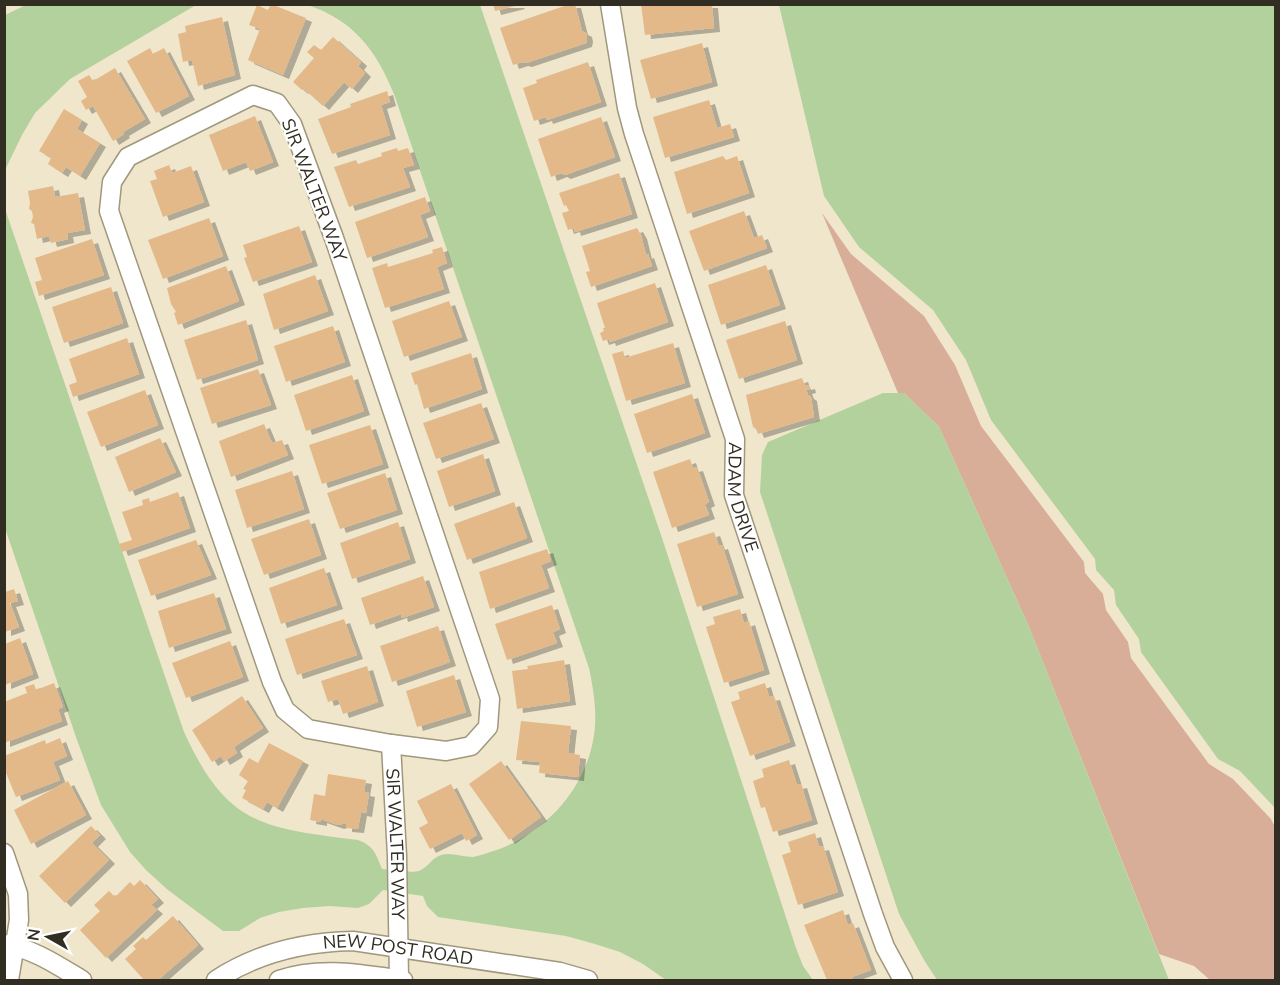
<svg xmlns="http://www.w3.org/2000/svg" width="1280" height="985" font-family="'Nunito Sans',sans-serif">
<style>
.green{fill:#d8ae99}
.water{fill:#b3d19d}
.building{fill:#e3b98a;filter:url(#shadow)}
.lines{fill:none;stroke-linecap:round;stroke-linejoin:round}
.street-casing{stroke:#a0977d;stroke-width:21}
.street{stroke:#fff;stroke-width:18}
.labels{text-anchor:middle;stroke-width:4.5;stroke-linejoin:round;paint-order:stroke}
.street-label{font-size:18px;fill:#312d23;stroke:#fff}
</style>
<defs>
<filter id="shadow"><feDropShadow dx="6" dy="4" stdDeviation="0" flood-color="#0004"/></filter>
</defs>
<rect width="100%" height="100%" fill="#f0e6cb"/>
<path class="green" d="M822 213 851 254 924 316 955 365 981 426 1084 562 1085 573 1103 594 1106 610 1128 642 1131 658 1209 764 1233 779 1271 819 1276 829 1275 980H1210L1194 966 1159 954 1029 627 939 427 904 393H898Z"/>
<path class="water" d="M28 4H196V5L70 79 35 113 22 135 5 170V15Z
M308 5H480L662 538 796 948 803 966 813 980H666L643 964 620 952 595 944 566 936 438 917 427 906 423 896 383 890 369 904 358 908 329 906 303 908 279 912 260 918 239 931H223L168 890 146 870 130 852 101 805 77 740 5 528 4 206 184 732C227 826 263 828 358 840 374 846 376 854 382 869 390 870 412 873 419 871 427 868 432 858 441 855 451 852 462 857 473 857 478 856 485 854 490 852 541 837 583 793 593 741 598 717 594 692 589 668L394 94C376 50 354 21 308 5Z
M779 5H1275V808L1240 771 1218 759 1141 652 1139 639 1116 605 1114 590 1096 570 1095 559 991 420 966 360 933 310 859 247 824 196Z
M883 393H904L939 427 1029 627 1169 980H937L924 960 899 914 760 492 762 455 768 442Z"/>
<path class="building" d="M271 4 306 18 283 75 248 60 260 29 249 25 257 5 268 10Z
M493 4H518L519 5 495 11Z
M570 4H575L582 31 586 33 587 38 586 43 526 63 522 62 513 65 500 28Z
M641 4H712L714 28 645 35Z
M222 17 235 75 198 86 192 60 183 62 178 34 186 32 185 26Z
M333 37 361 62 358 66 365 73 352 89 344 82 323 106 304 89 302 90 293 82 314 58 307 52 314 45 321 50Z
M702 43 712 82 651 99 640 60Z
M150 48 153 54 164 48 189 96 156 113 127 61Z
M588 62 601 102 547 120 546 117 534 121 523 88 537 83 536 80Z
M115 68 145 119 123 132 124 134 113 141 93 106 86 110 81 101 87 97 78 81 89 75 93 81Z
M387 91 390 102 381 105 390 135 332 154 318 119 351 107 350 104Z
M709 100 717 128 730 124 734 137 665 158 653 117Z
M64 109 82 120 77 129 100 143 80 176 66 167 62 173 48 164 51 158 39 151Z
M255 116 273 162 250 171 246 162 223 171 209 135Z
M601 117 615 157 565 175 561 173 551 177 538 139Z
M397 148 398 151 408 148 414 165 403 168 410 187 349 207 334 167 356 160 358 164 382 156 381 153Z
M723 156 726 160 737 156 749 193 687 214 674 172Z
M169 165 172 173 191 166 204 202 163 217 150 181 157 179 154 171Z
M619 173 632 214 575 232 574 228 568 230 562 213 569 211 566 205 564 206 559 193Z
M53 186 55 197 78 193 85 230 67 233 68 239 51 243 49 236 37 239 34 224 31 223 33 217 32 211 29 209 30 203 28 191Z
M425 197 430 211 420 215 428 237 367 258 355 222Z
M744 211 754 238 762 235 767 248 704 271 689 231Z
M209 218 223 256 163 279 148 240Z
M299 226 312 262 253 282 244 258 247 257 243 245Z
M637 228 641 235 646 255 648 254 652 266 591 287 586 272 590 271 582 246Z
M92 239 104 275 39 296 35 282 42 280 35 258Z
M442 247 447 263 437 267 444 289 385 308 372 268 387 263 388 267 433 253 432 250Z
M766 265 780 305 721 325 708 285Z
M226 266 239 301 178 325 174 313 176 312 171 304 167 288Z
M315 275 328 311 274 330 263 294Z
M655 283 668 322 610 342 609 339 603 341 600 333 604 331 603 328H605L597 303Z
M111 287 123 323 64 343 52 307Z
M449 301 462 337 404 357 392 321Z
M246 320 258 360 197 380 184 340Z
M785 321 797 360 739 379 726 340Z
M333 326 345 362 286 382 274 346Z
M127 338 139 374 73 397 69 385 77 382 69 359Z
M673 343 685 383 626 401 612 354 623 351 625 358Z
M471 353 482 389 424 409 417 384 415 385 411 373Z
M258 369 271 405 212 424 200 388Z
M352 375 364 411 306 431 294 395Z
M802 378 805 386 809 385 810 389 806 390 808 395 811 397 814 417 758 434 756 429 753 427 746 395Z
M145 390 158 425 101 447 87 412Z
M692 394 705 433 647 453 634 414Z
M481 403 494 439 436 459 423 423Z
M264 424 272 443 282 440 288 455 231 477 219 441Z
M370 425 383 464 322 484 309 445Z
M160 438 176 472 129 492 115 457Z
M483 454 495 491 449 507 437 471Z
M690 459 693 468 697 467 709 502 705 504 709 515 672 528 653 472Z
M292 471 304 509 247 528 235 490Z
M385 473 397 510 340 529 327 493Z
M178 492 190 528 122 552 119 544 132 540 122 512 143 505 142 500 149 498 150 502Z
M514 502 527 538 467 560 454 524Z
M309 519 321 555 264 575 251 539Z
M398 522 410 559 352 579 340 543Z
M714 532 719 546 722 545 738 594 697 607 677 544Z
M196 540 211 575 151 596 138 560Z
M547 549 551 561 541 565 549 588 490 609 479 572Z
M324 568 337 605 281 624 269 588Z
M423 576 434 607 402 618 401 614 370 625 361 598Z
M14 589 18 601 10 603 19 627 5 632V592Z
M214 593 226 629 169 648 158 611Z
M552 605 560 629 553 632 557 643 507 660 495 624Z
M740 609 744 623 749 621 764 670 724 683 706 627 715 624 713 617Z
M344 619 357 655 297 675 285 639Z
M438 626 450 662 392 682 380 646Z
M20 638 33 674 5 685V644Z
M230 641 243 677 186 698 172 663Z
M564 660 570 701 517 709 512 671 528 669 527 666Z
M367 666 378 702 343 714 338 699 328 702 321 681Z
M454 675 466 712 417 727 406 691Z
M54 683 63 707 58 709 62 721 4 743V702L27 693 25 687 34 684 36 690Z
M765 683 769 697 774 696 790 742 750 756 731 702 740 699 738 692Z
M242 696 263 728 234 747 237 753 224 761 221 756 212 762 192 730Z
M521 721 571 726 568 753 580 755 578 777 539 773 540 762 516 760Z
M60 738 67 756 53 762 60 780 16 797 4 768V756L45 740 46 744Z
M269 743 303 761 277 808 267 802 263 809 242 798 246 790 243 789 248 781 239 775 249 758 258 763Z
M789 760 797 785 801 784 812 820 773 832 765 807 761 808 753 781 764 777 762 769Z
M501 761 541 817 509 840 469 784Z
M328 774 366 780 364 792 369 793 366 813 361 812 358 829 346 828V823L338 825 321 819V822L310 820 314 794 325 796Z
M68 781 86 815 31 844 14 810Z
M451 784 477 835 466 841 462 833 430 849 419 828 428 823 417 801Z
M91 826 100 835 92 843 109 860 65 903 39 876Z
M815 833 819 847 823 846 838 892 798 905 782 855 791 852 788 842Z
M140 880 158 899 151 905 157 910 106 958 80 930 100 911 94 905 109 891 115 897 130 882 134 886Z
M843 910 848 925 853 923 871 970 852 977 853 980H827L804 925Z
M173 916 198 945 158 980H144L125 959 136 949 133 946 143 937 146 940Z"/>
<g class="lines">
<defs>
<g id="street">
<path id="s1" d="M610 4 627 108 634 134 735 439 734 495 873 914 885 947 903 980"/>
<path d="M253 95 277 103 292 124 334 238 490 699 488 727 471 746 446 751 391 744 308 729 285 710 272 682 109 211 112 182 128 157Z"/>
<path id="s2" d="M391 744 397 856 399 980"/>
<path d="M4 853 18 894 19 920 9 980"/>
<path d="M4 944C34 949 57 965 82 980"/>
<path id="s3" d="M216 980C257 953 303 942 353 941L560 972 588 980"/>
<path d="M279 980C320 966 361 974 403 980"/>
</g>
</defs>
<use href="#street" class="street-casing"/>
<use href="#street" class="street"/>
</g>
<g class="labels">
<g class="street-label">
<text transform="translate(314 190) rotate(69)" y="6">SIR WALTER WAY</text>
<text dy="6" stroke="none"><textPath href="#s1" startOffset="513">ADAM DRIVE</textPath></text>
<text dy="6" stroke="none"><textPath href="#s2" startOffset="100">SIR WALTER WAY</textPath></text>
<text dy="6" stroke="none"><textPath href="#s3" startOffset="190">NEW POST ROAD</textPath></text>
</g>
</g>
<rect width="1280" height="985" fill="none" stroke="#312d23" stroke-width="12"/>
<g transform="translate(48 937) rotate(279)" stroke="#ffffff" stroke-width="4.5" paint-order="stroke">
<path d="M0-4.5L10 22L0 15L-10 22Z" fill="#312d23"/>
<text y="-9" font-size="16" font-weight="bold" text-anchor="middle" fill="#312d23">N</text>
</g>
</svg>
